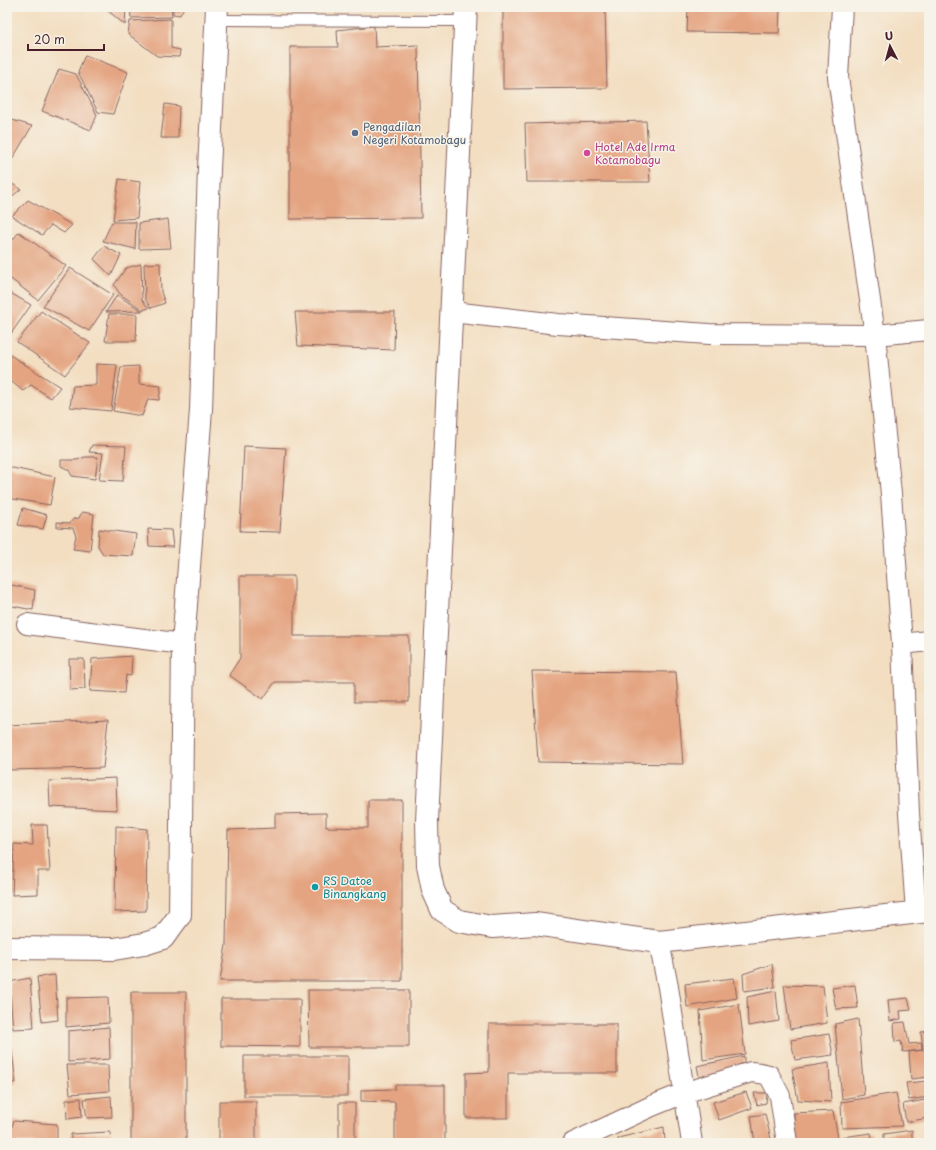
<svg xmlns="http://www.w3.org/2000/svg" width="936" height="1150" font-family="'Playpen Sans',sans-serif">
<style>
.building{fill:#e4a481}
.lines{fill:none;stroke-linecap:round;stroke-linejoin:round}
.lane-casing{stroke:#856260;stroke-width:12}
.street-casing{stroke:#856260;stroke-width:22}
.secondary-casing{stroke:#856260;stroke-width:24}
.lane{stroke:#fff;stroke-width:10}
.street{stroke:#fff;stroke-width:20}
.secondary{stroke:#fff;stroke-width:22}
.service-dot{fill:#5c6f8a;stroke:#f7f3e8;stroke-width:1.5}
.hotel-dot{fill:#d1479c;stroke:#f7f3e8;stroke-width:1.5}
.culture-dot{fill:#0f9aa8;stroke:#f7f3e8;stroke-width:1.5}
.labels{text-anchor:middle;stroke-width:3;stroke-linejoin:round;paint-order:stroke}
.service-label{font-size:11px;fill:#4e5e75;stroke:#f7f3e8;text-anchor:start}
.hotel-label{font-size:11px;fill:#b23c85;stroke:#f7f3e8;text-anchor:start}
.culture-label{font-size:11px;fill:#0d838f;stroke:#f7f3e8;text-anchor:start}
</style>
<rect width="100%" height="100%" fill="#f7f3e8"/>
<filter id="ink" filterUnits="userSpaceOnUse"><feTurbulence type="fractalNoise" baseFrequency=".025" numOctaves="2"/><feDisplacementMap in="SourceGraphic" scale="8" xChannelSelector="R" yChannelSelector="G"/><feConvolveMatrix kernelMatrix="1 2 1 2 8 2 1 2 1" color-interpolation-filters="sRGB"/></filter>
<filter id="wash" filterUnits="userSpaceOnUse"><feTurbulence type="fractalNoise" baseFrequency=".012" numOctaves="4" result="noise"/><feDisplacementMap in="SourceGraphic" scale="16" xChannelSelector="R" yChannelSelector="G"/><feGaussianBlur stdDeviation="0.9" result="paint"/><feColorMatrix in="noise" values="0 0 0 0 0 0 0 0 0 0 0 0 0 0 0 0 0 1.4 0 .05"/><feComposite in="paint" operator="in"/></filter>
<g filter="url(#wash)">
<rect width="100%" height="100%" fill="#f3dec1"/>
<g id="blocks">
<path class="building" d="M106 7H126L125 25 106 9Z
M130 7H171L172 17 131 18Z
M173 7H184L180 15 173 14Z
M503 7H605L607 88 503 89Z
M688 7H780L779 33 687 32Z
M171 19V48L180 50 179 57 157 56 128 34 130 21Z
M374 26 375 47 418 45 421 218 290 219V47H338L337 30Z
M85 55 128 72 113 114 98 112 78 72Z
M59 69 76 74 97 115 91 130 42 111Z
M165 104 179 106 178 138H161Z
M12 120 32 126 7 168V128Z
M646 121 650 182H527L525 124Z
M119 179 140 182 137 218 113 220Z
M7 181 21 189 9 199 7 197Z
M28 200 72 225 64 233 51 225 42 235 12 216Z
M168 219 171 248 139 249V223Z
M112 222H136L135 249 103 241Z
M19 232 66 266 38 300 7 276V247Z
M104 246 121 255 111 276 94 259Z
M160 263 161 292 165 303 151 308 145 299 144 264Z
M141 264 142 300 149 308 143 310 120 294 114 285 126 268Z
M70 268 113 295 89 331 43 306Z
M7 291 31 305 8 338H7Z
M117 295 142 311 106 312Z
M41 311 90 343 65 375 17 342Z
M295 312H395L394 350 298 346Z
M109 314H137L136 341H105Z
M7 353 60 387 51 398 31 385 23 391 7 378Z
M96 364 117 365 111 411 70 407 73 386 96 385Z
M139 366V384L161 386 159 400 148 399 142 416 113 411 121 367Z
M92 445 126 446 123 481 99 480 103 453 89 452Z
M244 446 286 448 280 532 240 531Z
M85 457H98L95 479 72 476 69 470 61 466V460H77Z
M8 467 55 477 50 505 7 498V474Z
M23 508 47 515 43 529 18 525Z
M82 512 94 514 90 551 73 549 76 536 73 528 57 527V522L70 523 73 519 79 518Z
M99 529 136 534 133 556 103 554 98 546Z
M148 529 171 530 173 547 149 546Z
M240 576H294V636H409V702H354V682H275L263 699 229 675 240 658Z
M7 584 35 590 33 610 7 605Z
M132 656 131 676 126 675 124 693 90 691 92 659Z
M69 659H84L85 689 70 690Z
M532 671 676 672 683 764 538 762Z
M108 720 103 768 7 770V725Z
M116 778 117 810 50 807 49 781Z
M368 800H402V981H220L226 945 228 830 275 828V814L326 813V827L368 828Z
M32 825H47L50 871H38V894L12 895 14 844 33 845Z
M116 826 147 829 146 911 115 912Z
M772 964 775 987 744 991 743 974Z
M55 975 58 1020 42 1022 37 977Z
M30 978 34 1028 13 1029 9 982Z
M734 978 737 998 687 1007 685 984Z
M784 985 823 986 827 1023 790 1029Z
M855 985 858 1008 836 1009 832 988Z
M308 990H409V1047H309Z
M776 991 779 1021 748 1026 747 997Z
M131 992H186V1143H131Z
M108 997 109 1023 66 1027V998Z
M908 998 911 1010 900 1011 901 1019 890 1021 888 1000Z
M221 999H300V1047L221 1046Z
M739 1004 745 1054 703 1060 700 1011Z
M858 1019 864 1095 842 1099 835 1024Z
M7 1021H8L16 1083 7 1082Z
M905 1022 909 1044 921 1043 922 1050 903 1052 901 1041 895 1042 894 1023Z
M489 1024H617V1073H508V1118H466V1073L489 1072Z
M109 1027 110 1059 68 1062V1031Z
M929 1031V1077L911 1079 909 1052 923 1050 921 1032Z
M829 1034 833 1055 795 1060 791 1040Z
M244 1056H348V1096H244Z
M744 1056V1063L700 1081 697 1066Z
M829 1063 831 1102 798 1100 792 1069Z
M67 1065H108L109 1091 70 1094Z
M929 1081V1097L909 1100 906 1083Z
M395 1085H445V1143H395V1102L361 1101V1090L395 1089Z
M746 1092 752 1108 719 1120 713 1102Z
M754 1093H767L766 1103 757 1105Z
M896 1093 902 1126 842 1128 841 1102Z
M111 1096 112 1117 87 1118 84 1099Z
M81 1098 82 1117 67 1119 66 1100Z
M925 1100 928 1118 906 1122 903 1104Z
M219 1101H256V1143H219Z
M339 1103H355V1143H339Z
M833 1111 839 1143H795L794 1113Z
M765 1114 772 1143H755L751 1116Z
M14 1121 57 1124V1143H7V1139Z
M664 1127 665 1143H619L618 1138Z
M912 1130V1143H884V1134Z
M110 1132 111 1143H71V1134Z
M871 1133 873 1143H843L842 1137Z"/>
</g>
</g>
<g filter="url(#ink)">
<use href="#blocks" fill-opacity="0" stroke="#856260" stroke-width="1"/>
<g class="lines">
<defs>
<path id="lane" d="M216 20 464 21"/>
<path id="street" d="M842 7 838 77 875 335 891 494 902 644 909 813 916 912
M452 312 558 324 709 334 875 335 929 330
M27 624 183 644
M902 644 929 641
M659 942 668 987 692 1143
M573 1143 652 1106 684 1093 751 1072 760 1073 769 1075 780 1096 787 1143"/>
<path id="secondary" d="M466 7 427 821 428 866 433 890 442 910 459 921 492 927 535 924 659 942 929 911
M7 948 114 949 144 944 163 938 180 915 183 644 201 410 209 169 217 7"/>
</defs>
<use href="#lane" class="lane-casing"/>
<use href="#street" class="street-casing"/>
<use href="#secondary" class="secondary-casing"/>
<use href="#lane" class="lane"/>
<use href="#street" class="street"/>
<use href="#secondary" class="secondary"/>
</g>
</g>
<circle class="service-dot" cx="355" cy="133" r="4"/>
<circle class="hotel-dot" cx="587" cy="153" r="4"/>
<circle class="culture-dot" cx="315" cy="887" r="4"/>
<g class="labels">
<g class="service-label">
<text x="363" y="131">Pengadilan<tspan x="363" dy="13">Negeri Kotamobagu</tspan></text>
</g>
<g class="hotel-label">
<text x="595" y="151">Hotel Ade Irma<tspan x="595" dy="13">Kotamobagu</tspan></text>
</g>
<g class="culture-label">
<text x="323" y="885">RS Datoe<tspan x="323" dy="13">Binangkang</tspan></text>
</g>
</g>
<rect width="936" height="1150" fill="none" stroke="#f7f3e8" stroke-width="24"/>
<g transform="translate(890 46) rotate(354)" stroke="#f7f3e8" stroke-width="3" paint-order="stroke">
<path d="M0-3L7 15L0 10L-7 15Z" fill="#4a1f2b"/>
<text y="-6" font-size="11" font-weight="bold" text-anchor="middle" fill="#4a1f2b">U</text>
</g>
<path d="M28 44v6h76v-6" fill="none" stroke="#4a1f2b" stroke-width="2"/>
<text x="34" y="44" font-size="12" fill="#4a1f2b" stroke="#f7f3e8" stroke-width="3" paint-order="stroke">20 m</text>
</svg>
